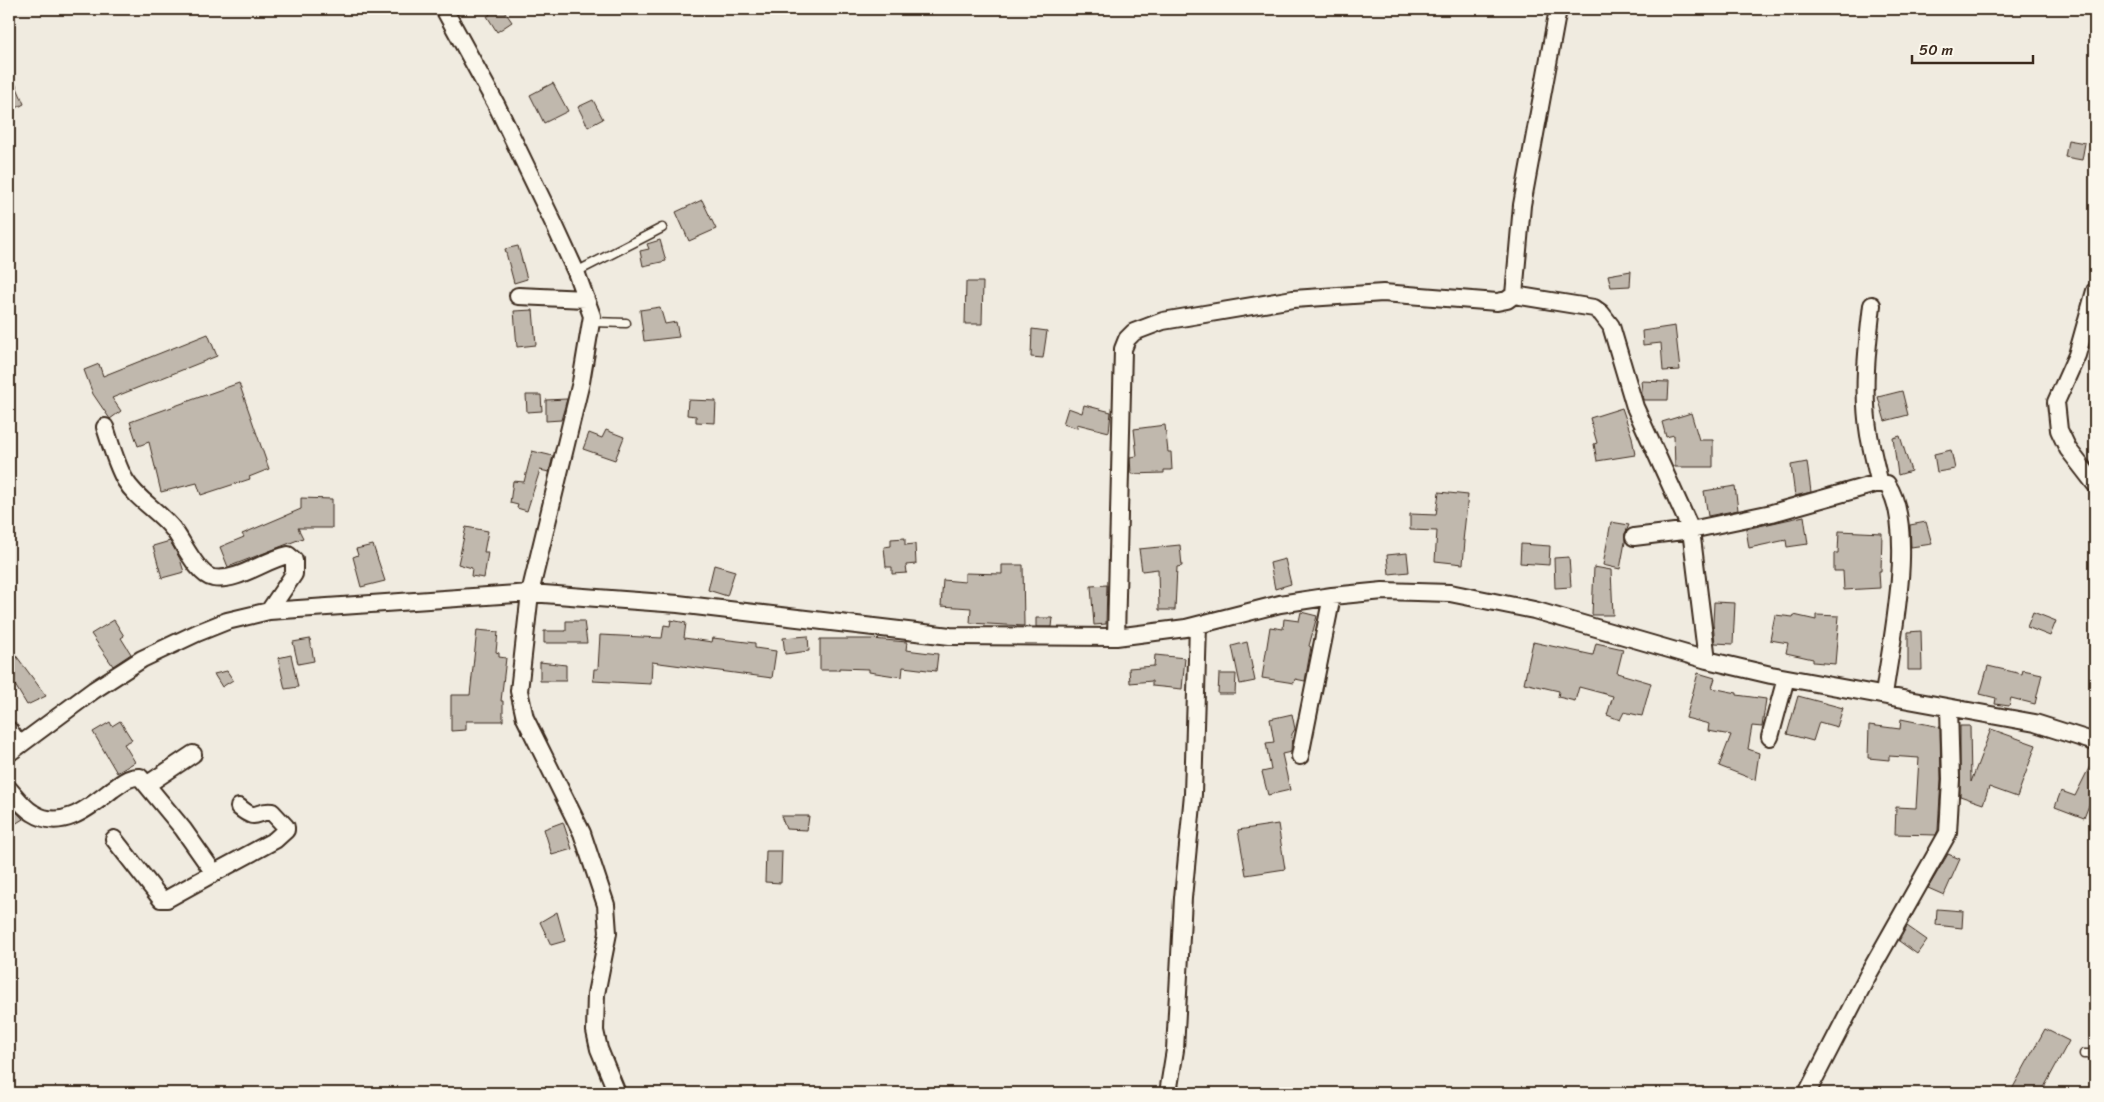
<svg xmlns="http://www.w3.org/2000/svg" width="2104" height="1102" font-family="Sriracha,sans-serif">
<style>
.building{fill:#c0b8ad;stroke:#3b2a1e}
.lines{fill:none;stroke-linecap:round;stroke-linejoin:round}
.lane-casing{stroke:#3b2a1e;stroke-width:11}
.street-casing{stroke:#3b2a1e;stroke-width:20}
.lane{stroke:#fbf7ec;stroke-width:8}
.street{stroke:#fbf7ec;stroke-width:16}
</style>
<rect width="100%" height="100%" fill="#f0ebe0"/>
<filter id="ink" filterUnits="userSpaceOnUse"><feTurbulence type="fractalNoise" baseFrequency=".02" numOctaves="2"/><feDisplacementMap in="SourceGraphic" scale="10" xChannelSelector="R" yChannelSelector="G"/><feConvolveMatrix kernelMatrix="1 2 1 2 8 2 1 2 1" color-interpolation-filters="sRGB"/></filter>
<g filter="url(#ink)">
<path class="building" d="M486 9H503L512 22 497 32 487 16 490 15Z
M9 69 24 104 9 112Z
M553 83 568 111 544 123 530 95Z
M593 100 603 119 588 127 578 107Z
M2068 140 2085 143 2082 160 2065 157Z
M702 200 716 229 689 241 676 212Z
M660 240 666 261 643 266 640 251 649 249 647 244Z
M518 246 527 279 514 283 505 249Z
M1631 271 1630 286 1611 287 1608 275Z
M966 282H983L982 324H965Z
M660 307 665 324 676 322 679 337 644 341 640 310Z
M533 310 536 345 517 347 514 311Z
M1675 326 1680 370 1663 371 1661 343 1643 345 1642 331Z
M1032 329 1047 331 1043 358 1031 357Z
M208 334 217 356 112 398 121 411 110 419 93 394 84 370 99 364 103 376Z
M1641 381 1669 382 1668 400H1643Z
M239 383 269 469 249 477 250 479 201 495 197 483 161 492 149 442 138 446 130 422Z
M1902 391 1908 415 1885 421 1878 397Z
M526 395H541L542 411 527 412Z
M567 399 561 420 546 421V400Z
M688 400 716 401 715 423 696 422V416L687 415Z
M1084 405 1111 412 1109 432 1077 424V428L1063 424 1068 408 1082 413Z
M1622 408 1632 437 1635 455 1597 461 1594 444 1597 443 1590 418Z
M1691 413 1699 440H1713V467H1675L1674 435 1666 437 1662 422Z
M1165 425 1168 452H1171L1172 470H1164V473L1131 474 1130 457 1137 456 1134 429Z
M606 430 624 437 615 460 583 449 589 433 602 438Z
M1900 436 1911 471 1898 475 1893 438Z
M1951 450 1955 469 1937 472 1934 454Z
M532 451 553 456 549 472 540 470 527 511 517 508 518 505 510 503 513 481 524 482Z
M1807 462 1811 492 1795 496 1791 465Z
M1735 486 1738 510 1708 516 1704 491Z
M1439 492 1468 495 1463 541H1465L1463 564 1435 561 1437 531 1410 530V514L1436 515Z
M301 498 332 499V528H298L303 538 228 567 220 547 244 537 242 534 301 509Z
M1804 516 1808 544 1787 547 1786 540 1749 548 1746 529Z
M1611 522 1629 525 1625 534V542L1620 569 1603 565Z
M1926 522 1932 544 1911 547 1910 525Z
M466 527 488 531 484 552H488L484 578 471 576 472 568 458 564Z
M1839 531 1882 533 1881 571H1879L1880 588 1844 590 1843 571H1834V553H1838Z
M905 538V545L915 544 916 564 906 565 907 573 892 574V567H886L884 547 891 546V539Z
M170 541 180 559 184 572 162 578 153 546Z
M1521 544 1550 546 1549 565 1520 563Z
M373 545 385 581 361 587 353 557 358 555 356 549Z
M1180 545 1182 566 1177 567 1175 610H1159L1158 569 1142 571 1139 549Z
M1407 553 1409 572 1389 574 1387 555Z
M1569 557 1571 587 1555 588 1554 558Z
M1285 559 1291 584 1275 589 1270 563Z
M714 565 735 571 727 596 708 590Z
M1002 565H1023L1024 626 970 623 971 608 941 606 943 580 965 582V573L1002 574Z
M1594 567 1611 570 1613 615H1592Z
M1107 585 1106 624 1094 625 1091 586Z
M1714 602 1735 603 1733 644 1715 643 1713 624Z
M1301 612 1317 616 1309 646 1311 647 1305 681 1295 679 1294 683 1262 678 1270 627 1283 629 1284 619 1299 621Z
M2033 612 2056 621 2050 636 2027 627Z
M1775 615 1793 617 1794 615 1816 620V615L1839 616 1835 664 1813 662V659L1786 653 1788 643 1770 640Z
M1036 618H1053L1052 627H1036Z
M114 620 124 636 121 638 131 654 113 666 91 634Z
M671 620 686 623 684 638 712 642 713 638 755 643V648L776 651 772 678 652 662 651 684 593 681 594 669H598L600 635 662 638 664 625 670 626Z
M566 621H584L587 643H544V631H566Z
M477 630 498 632 496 652 499 653V657L506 658 501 701H503V721H466V730L451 731V695H470Z
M1921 631 1922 670H1908V632Z
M808 636 809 651 785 654 783 638Z
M310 639 314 661 298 664 293 642Z
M820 639H872L907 642 906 650 938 654 936 671 903 667 902 677 869 672V669L839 668V670H820Z
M1247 642 1255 681 1240 684 1232 646Z
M1533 642 1593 655 1596 643 1623 649 1617 673 1651 683 1642 716 1624 712 1620 720 1607 715 1613 696 1579 687 1575 701 1558 697 1559 691 1524 683Z
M9 646 46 696 27 705 15 685 9 689Z
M291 655 298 687 285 689 278 658Z
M1155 655 1185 658 1182 689 1152 686V681L1130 683 1129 668 1154 666Z
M540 662 566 665V681H540Z
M1988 666 2022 674 2023 670 2042 674 2035 704 2011 698 2009 706 1995 704 1996 698 1980 694Z
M227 671 233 680 222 687 214 674Z
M1698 673 1715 678 1712 688 1737 693V695L1766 699 1762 727 1752 726 1748 749 1759 753 1755 780 1719 766 1731 735 1708 731 1709 724 1686 718Z
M1219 674H1236L1235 694H1218Z
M1798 696 1843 708 1837 727 1819 722 1813 741 1787 734Z
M1292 714 1295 729 1292 734 1291 752 1282 754 1290 790 1268 795 1262 772 1271 770 1266 743 1274 742 1270 719Z
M1901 719 1940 727 1941 779 1938 830 1936 835 1895 834 1896 807 1916 808 1919 758 1889 756V760L1868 758 1869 725 1900 729Z
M120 721 132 740 124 744 135 762 117 773 93 732 110 722 112 726Z
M1960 726H1970L1971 782 1991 729 2036 745 2017 797 1989 787 1983 804 1960 796Z
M2095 756V790L2084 818 2055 807 2061 791 2075 796Z
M9 804 23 819 15 824 9 815Z
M781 816H809L807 830 786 829Z
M563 822 572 849 552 855 544 829Z
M1278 824 1285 869 1246 875 1238 830Z
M766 851H782L781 883 765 882Z
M1948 854 1960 859 1944 895 1928 888Z
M1937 909 1963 911 1962 928 1936 925Z
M557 912 565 941 551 945 540 922Z
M1907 926 1927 940 1917 954 1899 941Z
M2045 1029 2069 1041 2041 1093H2010Z"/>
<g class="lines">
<defs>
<path id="lane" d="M576 272 662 228
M592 322 626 323
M2084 1054H2095"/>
<path id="street" d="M444 9 496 104 554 224 576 272 592 316 581 382 530 593 519 691 525 718 582 833 606 905 608 933 596 994 595 1031 599 1049 617 1093
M2095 291 2077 355 2056 402 2059 430 2068 449 2095 484
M1514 295 1522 205 1558 9
M518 296 586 299
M1872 305C1867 348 1862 391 1869 435 1872 451 1876 468 1880 484
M105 427C111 445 116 464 125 480 137 500 159 511 173 529 183 541 197 575 213 578 238 582 264 560 288 555L294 560V574L269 611
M1634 537 1691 530 1772 513 1875 484H1887C1917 529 1891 641 1884 695
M1116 637 1123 349 1127 339 1134 332 1163 321 1293 299 1383 293 1497 302 1507 300 1514 295 1594 308 1601 313 1611 326 1635 407 1691 530 1707 660
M9 730 19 744
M1770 737 1786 678
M9 753 94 690 142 659 197 633 227 621 269 611 530 593 678 604 950 636 1116 637 1186 628 1280 604 1332 596 1383 591 1450 593 1534 610 1707 660 1771 675 2035 723 2095 742
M1300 756 1332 596
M148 784 193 754
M9 789C16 797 24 808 33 813 62 832 91 806 113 789 122 783 129 776 140 777L183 829 214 873 275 840 286 830V827L272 812C255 810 258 823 239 807
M114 839 161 899H167L214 873
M1168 1093 1175 1050 1183 898 1193 794 1198 625
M1807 1093 1869 973 1948 833 1951 779 1949 708"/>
</defs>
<use href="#lane" class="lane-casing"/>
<use href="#street" class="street-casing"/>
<use href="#lane" class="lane"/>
<use href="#street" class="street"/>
</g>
</g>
<rect width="2104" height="1102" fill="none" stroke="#fbf7ec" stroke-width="30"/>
<rect x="15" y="15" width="2074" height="1072" fill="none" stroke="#3b2a1e" stroke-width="2" filter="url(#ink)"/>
<path d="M1912 55v8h121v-8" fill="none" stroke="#3b2a1e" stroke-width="2.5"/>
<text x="1919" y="55" font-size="15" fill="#3b2a1e" stroke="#fbf7ec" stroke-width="4" paint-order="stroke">50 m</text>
</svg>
